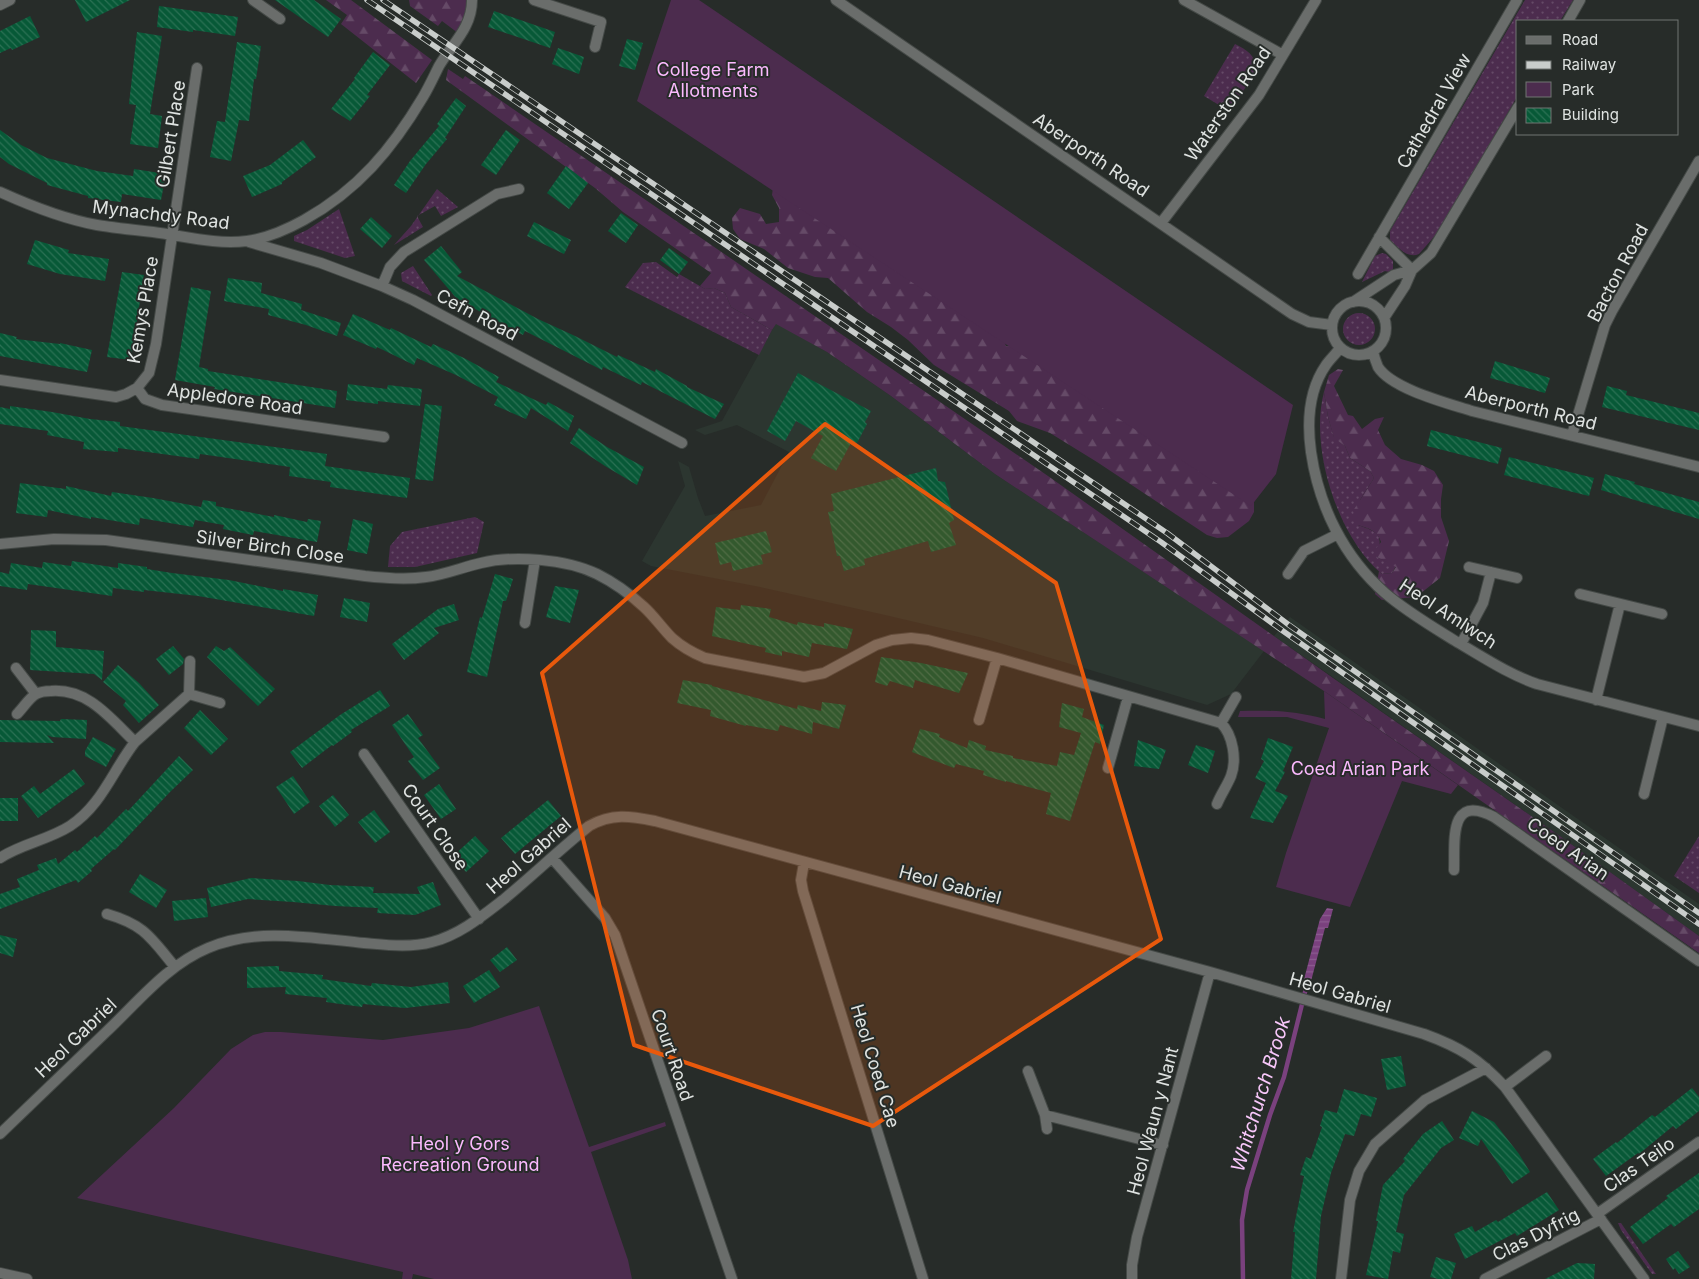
<svg xmlns="http://www.w3.org/2000/svg" width="1699" height="1279" font-family="Inter,sans-serif">
<style>
.built{fill:#2c3630}
.grass{fill:url(#grass-dots)}
.forest{fill:url(#forest-firs)}
.green{fill:#4c2c4e}
.water{fill:url(#water-rules)}
.lines{fill:none;stroke-linecap:round;stroke-linejoin:round}
.stream{stroke:#7a417e;stroke-width:4.5}
.building{fill:url(#building-back-hatch)}
.street-casing{stroke:#444946;stroke-width:12}
.street{stroke:#6a6d6b;stroke-width:10}
.rail-casing{stroke:#c9cdcb;stroke-width:5.5}
.rail{stroke:#272c29;stroke-width:4;stroke-dasharray:11;stroke-linecap:butt}
.marked{fill:#e8590c;fill-opacity:0.2;stroke:#e8590c;stroke-width:4;stroke-linejoin:round}
.labels{text-anchor:middle;stroke-width:4;stroke-linejoin:round;paint-order:stroke}
.park-label{font-size:18px;fill:#fbb9fe;stroke:#272c29}
.street-label{font-size:18px;fill:#dfe3e1;stroke:#272c29}
.water-label{font-size:19px;font-style:italic;fill:#f9c8fb;stroke:#272c29}
</style>
<defs>
<pattern id="grass-dots" width="8" height="8" patternUnits="userSpaceOnUse" patternTransform="scale(1.25)"><rect width="8" height="8" fill="#4c2c4e"/><path d="M2 2h.1M6 6h.1" fill="none" stroke="#654a67" stroke-width="1.8" stroke-linecap="round"/></pattern>
<pattern id="forest-firs" width="22" height="20" patternUnits="userSpaceOnUse" patternTransform="scale(1.25)"><rect width="22" height="20" fill="#4c2c4e"/><path d="M5 1l3.5 6h-7zM16 11l3.5 6h-7z" fill="#654a67"/></pattern>
<pattern id="water-rules" width="6" height="5" patternUnits="userSpaceOnUse" patternTransform="scale(1.25)"><rect width="6" height="5" fill="#7a417e"/><path d="M0 2.5h6" fill="none" stroke="#8c5c90"/></pattern>
<pattern id="building-back-hatch" width="6" height="6" patternUnits="userSpaceOnUse" patternTransform="scale(1.25)"><rect width="6" height="6" fill="#075937"/><path d="M-1 5l2 2M0 0l6 6M5-1l2 2" fill="none" stroke="#2b7154"/></pattern>
</defs>
<rect width="100%" height="100%" fill="#272c29"/>
<path class="built" d="M776 323 827 352 891 396 995 474 1264 651 1231 694 1207 705 983 638 885 615 760 587 651 566 642 561 685 486 678 461 689 467 698 498 705 516 761 505 789 452 737 425 705 435 695 430 722 421Z
M1290 617 1699 904V936L1557 834 1274 636Z"/>
<path class="grass" d="M1525 0H1573L1560 21H1518V95L1439 231 1419 254C1407 259 1398 247 1390 240V231Z
M1235 44C1249 51 1258 57 1255 74L1229 111 1204 96Z
M437 189 458 207 441 216 435 206 417 216 423 227 394 245 411 226Z
M339 209 355 256 345 258 294 241V236L307 230Z
M1382 253 1386 254 1393 261V269L1389 272 1385 271 1362 282 1375 256Z
M656 262 677 277 679 274 705 289 714 288 725 293 731 307 772 330 759 355 625 287 643 263Z
M413 266 432 295 431 296 402 281 401 273Z
M1343 329a16 16 0 1 1 32 0a16 16 0 1 1-32 0Z
M1324 392 1328 417 1334 437 1345 446 1350 458 1370 471 1374 478 1360 500 1358 525C1380 533 1383 534 1377 557L1396 566 1392 573 1382 574C1338 538 1309 448 1324 392Z
M475 517 484 522 477 553 415 567H388L390 546 402 532Z
M1699 836V893L1674 876Z
M1618 1223H1621L1656 1274H1652L1621 1230Z"/>
<path class="forest" d="M326 0H351L432 60 416 83 341 24 347 15Z
M409 0H468L464 21 458 33 442 21 438 26 410 6Z
M448 69 463 79 465 76 1048 476 1333 678 1557 834 1699 936V953L1324 691 995 474 891 396 827 352 776 324 772 330 731 307 725 293 714 288 705 289 700 286 711 273 623 212 595 188 446 80Z
M775 173 990 307 1006 346 1020 347 1254 495V512L1249 521 1228 537 1217 538 1207 535 1097 462 1050 433 1017 421 1009 411 934 365 908 340 891 327 867 312 828 278 815 277 788 268 764 249 740 239 733 229 732 218 740 208 760 214 766 224 779 222V208L772 195Z
M1338 369 1343 370 1334 386 1348 415 1353 416 1362 429 1375 419 1384 417 1378 430 1385 445 1401 459 1422 465 1434 471 1443 485 1441 499V517L1449 541 1440 578 1416 597 1382 600 1375 594 1379 571 1382 574 1392 573 1396 567 1377 557 1374 551 1381 542C1378 531 1368 528 1358 525L1353 511 1374 478 1370 471 1350 458 1345 446 1334 438 1328 417 1324 392 1329 375Z"/>
<path class="green" d="M671 0H699L1293 405 1276 474 1251 506 637 101Z
M1324 691 1458 785 1451 794 1402 781 1350 907 1276 887 1286 853 1329 728 1287 717H1238L1240 711C1272 710 1294 711 1325 719Z
M539 1006 589 1147 665 1122 666 1126 591 1152 628 1260 632 1279H434L413 1274 412 1279H402L403 1272 77 1198 174 1108 231 1049 253 1035 265 1032H281L383 1040 469 1028Z"/>
<path class="water" d="M1327 908 1333 909 1328 928H1325L1310 985 1303 983 1320 919Z"/>
<g class="lines">
<path class="stream" d="M1243 1279 1242 1220 1247 1190 1270 1115 1284 1077 1308 980"/>
</g>
<path class="building" d="M75 0H130L86 22Z
M275 0H314L341 19 328 37Z
M159 6 238 17 235 36 193 30V32L157 27Z
M494 11 555 32 550 48 488 27Z
M30 16 40 37 12 50 11 48 0 53V31Z
M137 32 162 36 150 114 162 116 158 148 130 144 136 105 129 104Z
M627 39 643 43 635 70 619 66Z
M237 42 261 46 256 79H254L249 121 239 120 231 161 210 157 217 121 225 122Z
M558 48 584 57 579 74 552 64Z
M373 52 390 65 367 95 370 96 350 121 331 109 355 79 354 78Z
M456 98 466 106 445 138 447 139 426 164 406 193 394 185 410 161 439 126 437 124Z
M0 130 21 145 47 158 97 171 133 176 134 169 166 174 161 200 122 194 121 202 88 198V196L47 185V183L9 164 0 157Z
M506 130 520 140 496 175 481 165Z
M303 140 316 157 282 182V184L252 197 243 176 270 165Z
M566 166 588 183 569 209 547 193Z
M621 213 638 225 626 243 608 231Z
M371 217 392 236 382 248 360 229Z
M534 222 571 240 564 254 527 236Z
M35 240 69 250 68 253 109 259 105 281 60 274 27 264Z
M441 246 462 272 457 276 538 319 575 336 617 357 618 355 655 372 656 369 687 386V387L724 404 715 419 642 382 641 385 603 367 602 370 525 331 523 335 457 299 424 260Z
M669 248 688 262 679 274 660 260Z
M122 272 144 275 131 360 107 357Z
M228 278 262 283 261 293 302 304 301 310 341 323 337 336 306 325 268 315 269 309 224 301Z
M191 287 211 291 199 367 208 369V371L337 391 335 408 214 389 215 387 175 380Z
M353 314 390 330 391 328 431 347 433 344 464 358 499 377 496 382 546 405 548 402 574 416 568 431 531 408 526 419 494 405 498 397 456 375 417 358 414 365 377 347 376 349 343 335Z
M0 333 17 337 16 339 60 344V343L92 350 87 372 0 356Z
M1495 361 1550 378 1545 393 1490 378Z
M798 373 871 411 865 422 867 424 857 443 852 441 836 471 811 458 823 436 796 421 785 441 767 431Z
M348 384 387 389 388 385 422 389 420 406 378 401V404L346 400Z
M1607 386 1627 391 1626 395 1699 413V430L1602 407Z
M425 404 442 406 433 481 415 479Z
M10 406 52 412 90 419 120 422V426L327 454 325 466 410 478 407 498 330 487 331 482 289 476 290 467 200 454 199 459 118 448V452L83 449 84 442 47 435 48 431 0 424V407L10 409Z
M579 428 607 447 644 467 637 485 605 466 570 443Z
M1431 430 1502 448 1498 464 1427 446Z
M1509 457 1594 478 1589 496 1504 475Z
M936 468 938 481 945 482 954 520 949 523 956 545 931 552 928 541 864 559 865 565 844 571 840 556H837L828 512 834 511 831 494Z
M1605 474 1635 482 1634 484 1699 502V519L1601 490Z
M20 483 66 489V486L111 496 112 492 153 498 201 507 203 500 216 502V506L274 517V515L307 522 308 519 321 521 317 542 254 531 253 535 223 529 224 525 195 520 193 527 140 518 139 525 91 517V519L48 510 47 517 16 513Z
M353 519 373 524 367 554 347 550Z
M766 531 772 552 761 555 763 564 733 571 731 562 720 565 715 543Z
M72 561 118 568V563L147 567V569L172 573 229 580 283 591V589L318 595 314 616 198 596 144 590V592L113 588 112 596 28 584 27 590 0 586V572L9 574 11 563 42 568 43 562 71 566Z
M495 574 513 579 506 601H503L487 677 467 672 480 617 482 618Z
M555 586 579 590 570 623 546 617Z
M344 598 370 603 367 622 340 617Z
M454 604 459 620 434 628 439 633 404 660 392 644 438 609Z
M741 605 771 609 769 617 797 625 798 622 824 627V623L853 629 847 649 812 643 809 657 782 651V656L765 652 766 648 712 636 716 607 740 610Z
M31 630 56 631V647L104 651 102 680 94 674 30 670Z
M173 646 184 659 183 664 169 675 156 659Z
M216 646 224 651 230 647 275 689 258 706 207 657Z
M881 657 921 663 968 673 959 693 915 680 913 688 890 681 887 686 875 682Z
M118 665 139 683 159 705 139 723 123 705 126 701 103 682Z
M683 680 712 685V686L797 709 798 705 821 711 822 702 846 705 839 729 813 722 812 734 780 725 778 731 746 725V726L710 716 711 710 677 703Z
M380 690 390 706 351 730 352 732 333 746 332 745 302 768 290 752 340 715Z
M1062 703 1084 709 1082 717 1104 725 1100 744 1095 742 1070 821 1046 814 1051 793 1006 781V782L983 775 984 771 956 764 954 768 912 752 920 729 940 734 939 737 967 748 969 740 986 746 985 750 1013 756V758L1057 766 1060 752 1074 755 1081 733 1059 727Z
M200 710 228 739 211 755 184 728Z
M408 714 423 735 418 738 440 768 423 780 408 761 414 757 392 725Z
M61 719 87 720 86 739 52 737 47 735 54 743 0 742V720L60 721Z
M93 737 116 749 106 767 85 756V751Z
M1268 738 1293 747 1283 771 1285 772 1275 791 1288 796 1273 823 1250 818 1266 783 1255 778 1264 761 1261 759Z
M1138 740 1166 750 1159 769 1134 766Z
M1196 745 1215 751 1208 773 1188 765Z
M179 756 193 770 170 792 115 850 114 849 91 869 92 871 78 883 76 880 0 909V894L20 887 17 879 39 870 37 865 56 858 58 864 75 850 77 852 95 836 97 838 126 809 128 811Z
M74 769 85 784 38 818 21 796 34 786 40 794Z
M293 776 310 802 294 814 276 787Z
M439 784 456 809 441 819 424 795Z
M333 795 349 815 335 827 319 806Z
M0 798H18V821H0Z
M548 800 561 816 515 854 501 838Z
M374 810 390 832 375 843 358 822Z
M475 836 489 851 466 872 452 857Z
M140 874 167 890 156 908 129 892Z
M251 878 298 881 330 885 374 887 373 893 420 894 417 887 433 882 441 905 415 915 377 913 378 908 335 906 293 902 248 899 211 907 207 888Z
M206 898 208 917 174 921 172 901Z
M0 935 17 939 13 957 0 953Z
M507 947 517 960 500 972 490 960Z
M279 966V971L323 975 322 979 371 986 372 983 411 987 448 982 450 1003 405 1008 363 1004 362 1007 326 1002 327 998 285 994 286 987 247 988V967Z
M489 970 500 987 474 1003 463 986Z
M1401 1056 1406 1086 1387 1090 1381 1059Z
M1692 1088 1699 1097V1111L1676 1129 1673 1126 1639 1154 1638 1153 1606 1176 1593 1159 1616 1142 1617 1143 1652 1115 1655 1117Z
M1344 1089 1377 1098 1371 1117 1361 1114 1354 1136 1345 1134 1331 1173 1321 1216 1316 1279H1291L1295 1232H1293L1304 1176 1300 1175 1306 1157 1311 1159 1322 1127 1320 1126 1325 1110 1337 1113Z
M1472 1111 1494 1122 1519 1154 1530 1172 1512 1184 1481 1139 1478 1146 1459 1138Z
M1442 1121 1454 1140 1441 1148 1404 1195 1396 1232 1404 1234 1400 1253 1393 1251 1388 1279 1366 1275 1378 1221H1376L1383 1185 1405 1161 1403 1159 1423 1134Z
M1699 1173V1209L1674 1227 1671 1224 1643 1244 1630 1227 1668 1198 1666 1196Z
M1547 1192 1559 1210 1517 1236 1515 1233 1465 1259 1454 1234 1472 1226 1475 1232 1496 1220 1498 1222Z
M1678 1251 1690 1267 1679 1274 1675 1268 1673 1270 1666 1259Z
M1436 1257 1456 1263 1451 1279H1438L1430 1277Z
M1577 1263 1595 1264 1594 1279H1545Z"/>
<g class="lines">
<defs>
<path id="street" d="M253 0 280 19
M534 0 601 22 595 47
M836 0 1292 314 1309 322 1332 325
M1184 0 1283 55
M0 5 10 0
M1568 21 1580 0
M0 192C31 206 63 219 97 225 115 228 134 230 153 232 184 236 216 245 247 241 268 238 286 230 304 220 358 190 392 149 423 97 429 87 434 76 439 66 452 44 472 28 472 0
M1161 223 1259 95 1316 0
M1379 237 1412 270
M249 242 321 263 382 286 413 300 682 443
M1358 274 1517 0
M382 286 390 267 404 252 497 194 519 189
M1332 328a27 27 0 1 1 54 0a27 27 0 1 1-54 0Z
M1353 302 1394 275 1412 270 1431 253 1518 107
M1384 318 1405 286 1412 270
M1340 348C1336 354 1330 359 1326 365 1308 391 1307 423 1311 452 1319 507 1344 557 1385 593 1407 612 1433 627 1457 642 1483 657 1508 674 1537 684L1699 726
M1373 352C1374 356 1376 362 1378 367 1392 389 1447 403 1472 411L1699 467
M0 380 116 397 126 394 137 388 145 399 162 405 384 437
M137 388 149 373 156 344 197 68
M1572 435 1605 325 1612 311 1699 161
M0 544 54 539 106 540 365 576C385 578 406 580 426 577 444 575 463 567 481 563 514 555 566 559 597 574 615 583 630 594 644 607 654 616 662 628 672 638 682 647 693 653 705 658L804 677 824 673 876 645 892 640 911 638 928 640 997 658 1221 723C1233 735 1237 760 1231 776 1227 786 1221 794 1217 804
M1469 567 1517 578
M1288 574 1304 551 1338 534
M1580 594 1662 614
M525 623 535 560
M1461 644 1483 603 1491 572
M16 668 36 694
M189 694 220 703
M1596 700 1620 604
M979 720 997 658
M1221 723 1236 697
M135 742 189 694 190 661
M364 754 479 919
M1108 768 1128 697
M1644 794 1663 717
M0 858C21 844 48 840 70 826 102 805 113 770 135 742 111 719 88 688 51 691 47 691 40 692 36 694 29 698 23 708 17 714
M552 858 605 918 615 935 732 1279
M804 863 801 880 803 891 923 1279
M1454 870C1455 841 1448 793 1494 817L1699 961
M107 914C145 925 151 938 175 967
M1028 1071 1045 1115 1047 1129
M1505 1087 1546 1056
M1045 1115 1163 1145
M0 1134C35 1100 71 1066 106 1032 138 1002 167 965 208 948 258 927 312 938 364 943 387 945 410 948 432 942 459 935 481 917 503 900 532 876 559 850 589 826 612 813 630 816 655 821L1210 972 1424 1034C1460 1047 1479 1059 1505 1087L1644 1279
M1597 1214 1699 1142
M0 1273 27 1279
M1132 1279V1265L1137 1237 1210 972
M1341 1279 1350 1200 1359 1171 1375 1144 1425 1100 1486 1068
M1485 1279 1601 1219"/>
</defs>
<use href="#street" class="street-casing"/>
<use href="#street" class="street"/>
<defs>
<path id="rail" d="M367 0 1161 542 1283 631 1699 924
M383 0 1167 533 1289 625 1699 913"/>
</defs>
<use href="#rail" class="rail-casing"/>
<use href="#rail" class="rail"/>
</g>
<path class="marked" d="M825 424 1056 583 1161 939 873 1126 634 1045 542 673Z"/>
<g class="labels">
<g class="park-label">
<text x="713" y="76">College Farm<tspan x="713" dy="21">Allotments</tspan></text>
<text x="1360" y="775">Coed Arian Park</text>
<text x="460" y="1150">Heol y Gors<tspan x="460" dy="21">Recreation Ground</tspan></text>
</g>
<g class="street-label">
<text transform="translate(1228 104) rotate(-55)" y="6">Waterston Road</text>
<text transform="translate(1434 111) rotate(-60)" y="6">Cathedral View</text>
<text transform="translate(171 134) rotate(-81)" y="6">Gilbert Place</text>
<text transform="translate(1091 155) rotate(34)" y="6">Aberporth Road</text>
<text transform="translate(161 215) rotate(7)" y="6">Mynachdy Road</text>
<text transform="translate(1618 273) rotate(-62)" y="6">Bacton Road</text>
<text transform="translate(143 310) rotate(-80)" y="6">Kemys Place</text>
<text transform="translate(477 315) rotate(28)" y="6">Cefn Road</text>
<text transform="translate(235 399) rotate(8)" y="6">Appledore Road</text>
<text transform="translate(1531 408) rotate(14)" y="6">Aberporth Road</text>
<text transform="translate(270 547) rotate(8)" y="6">Silver Birch Close</text>
<text transform="translate(1448 614) rotate(33)" y="6">Heol Amlwch</text>
<text transform="translate(435 827) rotate(55)" y="6">Court Close</text>
<text transform="translate(1568 849) rotate(35)" y="6">Coed Arian</text>
<text transform="translate(529 856) rotate(-41)" y="6">Heol Gabriel</text>
<text transform="translate(950 885) rotate(15)" y="6">Heol Gabriel</text>
<text transform="translate(1340 993) rotate(16)" y="6">Heol Gabriel</text>
<text transform="translate(76 1038) rotate(-44)" y="6">Heol Gabriel</text>
<text transform="translate(672 1055) rotate(71)" y="6">Court Road</text>
<text transform="translate(875 1066) rotate(73)" y="6">Heol Coed Cae</text>
<text transform="translate(1153 1121) rotate(-75)" y="6">Heol Waun y Nant</text>
<text transform="translate(1639 1165) rotate(-35)" y="6">Clas Teilo</text>
<text transform="translate(1536 1235) rotate(-27)" y="6">Clas Dyfrig</text>
</g>
<g class="water-label">
<text transform="translate(1260 1094) rotate(-73)" y="7">Whitchurch Brook</text>
</g>
</g>
<rect x="1516" y="20" width="162" height="115" fill="#272c29" stroke="#717573"/>
<rect x="1526" y="36" width="25" height="8" fill="#6a6d6b" stroke="#717573"/>
<text x="1562" y="45" font-size="15" fill="#dfe3e1">Road</text>
<rect x="1526" y="61" width="25" height="8" fill="#c9cdcb" stroke="#717573"/>
<text x="1562" y="70" font-size="15" fill="#dfe3e1">Railway</text>
<rect x="1526" y="82" width="25" height="15" fill="#4c2c4e" stroke="#717573"/>
<text x="1562" y="95" font-size="15" fill="#dfe3e1">Park</text>
<rect x="1526" y="108" width="25" height="15" fill="url(#building-back-hatch)" stroke="#717573"/>
<text x="1562" y="120" font-size="15" fill="#dfe3e1">Building</text>
</svg>
